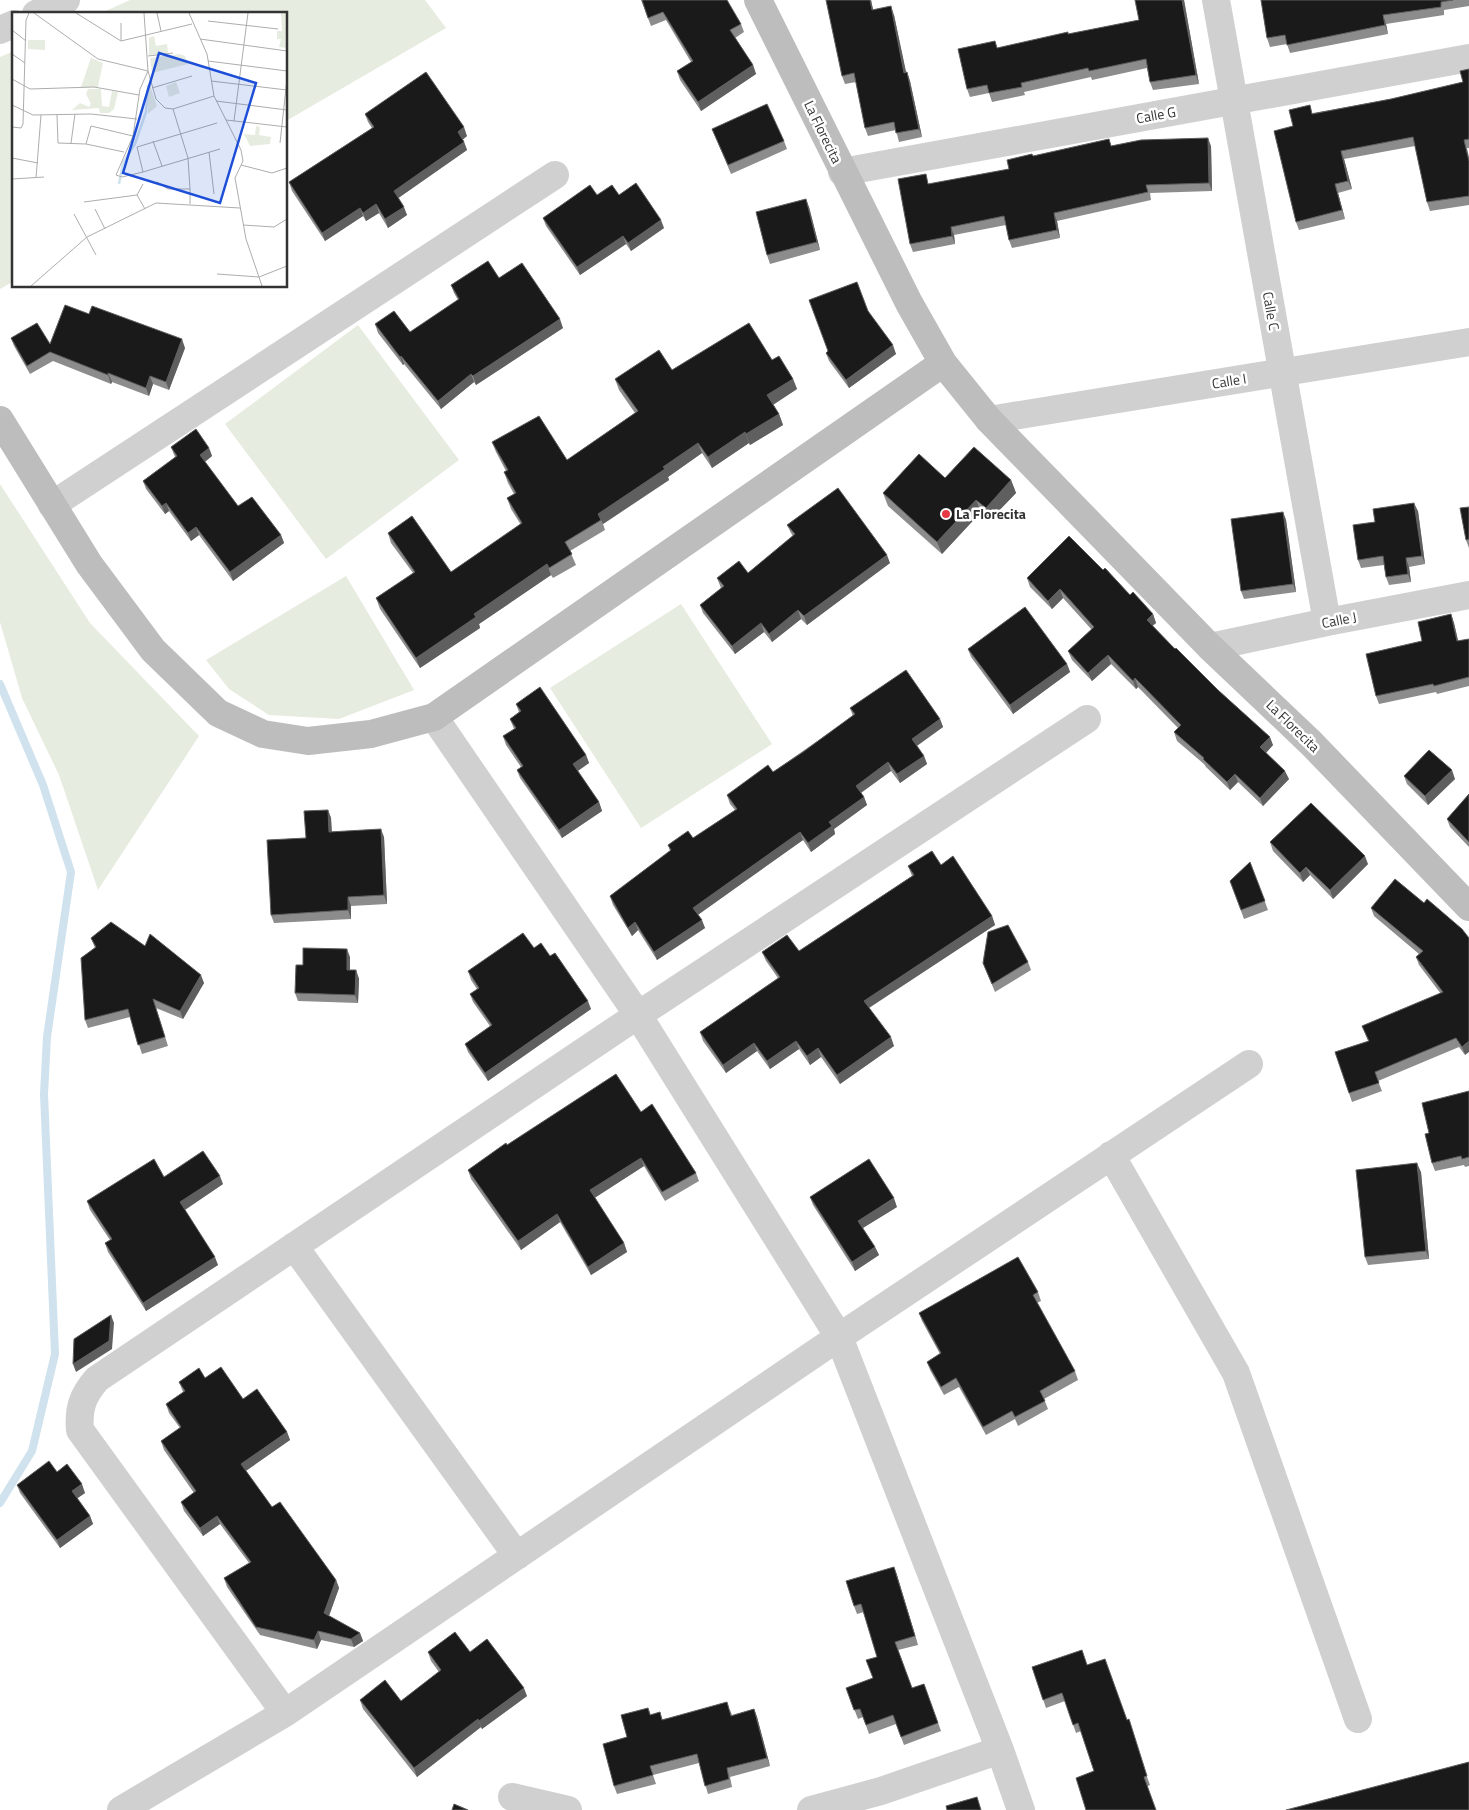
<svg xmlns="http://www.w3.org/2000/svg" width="1469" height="1810" font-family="'Titillium Web',sans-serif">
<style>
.green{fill:#e6ecdf}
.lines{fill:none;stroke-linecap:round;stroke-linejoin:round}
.stream{stroke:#cfe2ee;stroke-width:8}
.street{stroke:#d0d0d0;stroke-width:28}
.secondary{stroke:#bdbdbd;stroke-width:28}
.wall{fill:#8c8c8c}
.shaded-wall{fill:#5f5f5f}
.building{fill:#1a1a1a;stroke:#5f5f5f}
.poi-dot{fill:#e63946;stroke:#fff;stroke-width:2}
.labels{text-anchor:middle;stroke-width:5;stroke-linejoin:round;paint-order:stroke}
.street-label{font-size:14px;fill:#333;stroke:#fff}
.poi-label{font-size:14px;font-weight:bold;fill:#333;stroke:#fff;text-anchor:start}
.inset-river{fill:none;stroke:#cfe2ee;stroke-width:2.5}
.inset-road{fill:none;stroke:#adadad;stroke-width:1}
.view{fill:#1d4ed8;fill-opacity:0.15;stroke:#1d4ed8;stroke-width:2.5}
.inset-edge{fill:none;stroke:#333;stroke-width:2.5}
</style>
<rect width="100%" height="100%" fill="#fff"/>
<path class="green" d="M130 0H425L446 28 286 121V14H99Z
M14 51V281L0 289V57Z
M358 325 459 460 326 559 225 424Z
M0 484 90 623 199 736 98 890 59 775 22 698 0 622Z
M346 576 414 690 339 719 269 715 229 689 206 660Z
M681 604 772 744 641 828 550 688Z"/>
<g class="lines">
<path class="stream" d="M0 684 43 785 71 872 47 1037 44 1094 55 1354 32 1451 0 1503"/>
<path class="street" d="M1216 0 1327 622
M36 14 66 0
M0 30 14 24
M842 172 1469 58
M989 420 1469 342
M52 505 555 175
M1210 647 1327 622 1469 595
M434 717 638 1015 839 1337 1000 1750
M1111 1155 1236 1373 1358 1719
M294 1246 517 1556
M285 1713 80 1430C78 1408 83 1395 97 1379L638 1015 1087 719
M512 1797 568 1810
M121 1810 285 1713 839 1337 1249 1064
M811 1810 881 1791 1000 1750 1021 1810"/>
<path class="secondary" d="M758 0 909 303 943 363 989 420 1210 647 1311 743 1469 907
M0 420 89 564 153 650 218 713 263 734 308 741 371 734 434 717 943 363"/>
</g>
<path class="wall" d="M641 0 741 24 744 32 735 38 753 65 756 74 701 111 680 80 677 71 691 62 666 20 651 26Z
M871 0 873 10 894 15 906 73 907 72 910 81 922 137 899 142 896 130 868 136 865 128 856 82 845 84 842 76Z
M1184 0 1199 84 1153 90 1150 82 1147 68 1092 80 1091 77 1024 92 1025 95 992 102 989 93 970 97 967 89 998 48 1139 20Z
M1261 0H1469V6L1444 10V15L1386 24 1388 34 1290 53 1287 44 1270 47 1267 38Z
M1469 69V148H1467L1469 157V205L1430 211 1427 202 1415 146 1344 159 1352 189 1338 193 1345 219 1299 230 1296 222 1293 126 1313 113 1391 99 1463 82Z
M365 114 467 136 463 139 467 150 398 198 407 215 388 228 379 213 366 221 363 216 325 241 292 191 289 182 372 128 368 122Z
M712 129 784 141 787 149 731 174Z
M1112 146H1211L1212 191 1150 193 1151 200 1057 221 1060 238 1012 248 1009 240 1006 225 954 235 955 244 913 252 910 244 930 184 1009 169 1033 156Z
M597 195 664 228 631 251 626 244 580 275 546 226 543 218Z
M809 207 820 250 770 264 767 255Z
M499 278 563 328 476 385 474 382 441 409 404 364 403 365 378 333 375 324 410 332 458 300 454 293 451 285Z
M868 311 896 354 849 388 829 361 826 353Z
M89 314 185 348 169 390 153 384 149 396 112 382 111 384 53 361 30 374 14 346 11 338 50 344Z
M772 360 793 379 797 389 773 405 779 414 783 425 750 445 749 443 712 468 702 453 668 477 669 480 603 524 605 530 570 551 576 565 553 578 551 575 479 624 480 628 420 668 380 609 376 598 413 573 391 543 388 533 451 572 521 525 511 509 507 498 514 494 508 483 504 472 506 471 496 452 492 442 567 460 635 413 619 390 615 379 672 370Z
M171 447 209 448 212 456 205 462 238 506 281 535 284 543 233 581 199 535 191 541 169 511 165 514 146 489 143 481 175 457Z
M945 478 1011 480 1016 493 990 520 981 512 942 554 888 506 883 493Z
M1469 507V548L1466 540Z
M1418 511 1425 564 1409 567 1411 582 1389 585 1386 577 1384 565 1361 568 1358 560 1375 522Z
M1283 512 1286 520 1296 592 1244 599 1241 591Z
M787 525 890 563 807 625 801 619 772 642 764 632 735 654 703 613 700 605 721 588 717 578 748 573 793 536 791 533Z
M1027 578 1130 595 1153 614 1156 623 1152 626 1175 649 1218 690 1273 745 1266 753 1289 779 1263 806 1238 782 1230 790 1206 767 1204 764 1177 741 1174 732 1178 728 1138 687 1136 689 1111 664 1092 681 1072 660 1068 651 1092 630 1063 598 1052 609 1030 587Z
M1451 614 1454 623 1458 641 1469 639V686L1437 694 1436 692 1379 704 1376 696 1422 641Z
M968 649 1067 664 1070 672 1013 714 971 657Z
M516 704 586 755 589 763 578 771 599 802 602 811 562 838 520 778 517 770 521 767 506 745 503 736 514 729 510 719 519 712Z
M850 708 940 719 943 727 917 746 924 756 927 764 900 783 891 771 861 793 864 797 867 805 834 829 835 834 811 852 803 840 698 915 705 928 657 960 638 930 632 936 613 905 610 896 670 851 668 845 693 838 735 810 730 804 727 795 773 772 853 716Z
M1404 776 1455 779 1428 805 1407 784Z
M1469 794V847L1450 827 1447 819Z
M328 810 331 818 332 832 384 837 387 904 351 906V919L274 923 271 915 306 838Z
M1270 842 1368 864 1333 899 1310 875 1303 882 1273 851Z
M1250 862 1268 910 1244 919 1230 881Z
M941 865 992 916 995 925 869 1008 894 1046 840 1084 821 1057 810 1065 799 1049 770 1069 757 1051 726 1073 703 1041 700 1032 778 978 766 961 762 952 799 951 912 876 908 866Z
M1424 903 1465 1055 1459 1047 1378 1081 1382 1091 1352 1102 1335 1052 1368 1041 1362 1026 1441 994 1419 965 1416 957 1419 954 1374 916 1371 908Z
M91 938 145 946 204 983 183 1019 156 1008 168 1046 142 1054 130 1017 88 1028 85 1020 95 948Z
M534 948 550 956 591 1009 488 1081 468 1052 465 1044 490 1026 473 1002 470 994 477 989 471 980 468 971Z
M350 957V970H356L359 979 358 1003 298 1001 295 993 303 965Z
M1028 962 1031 970 995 992 983 963Z
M1469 1091V1166L1465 1167 1464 1165 1435 1171 1432 1163 1429 1133Z
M641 1112 696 1173 699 1181 665 1201 644 1166 594 1198 624 1243 627 1252 591 1275 560 1222 521 1250 471 1179 468 1170 507 1145Z
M1421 1172 1429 1259 1368 1265 1365 1257Z
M164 1177 223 1184 185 1210 218 1265 146 1311 108 1252 105 1243 110 1240 90 1210 87 1201Z
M810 1197 897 1207 863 1228 875 1247 879 1255 855 1271 813 1205Z
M1038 1292 1041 1301 1037 1303 1075 1371 1078 1380 1044 1399 1048 1409 1018 1426 1015 1419 986 1435 959 1387 944 1395 930 1370 927 1362 940 1354 922 1321 919 1313Z
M205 1378 243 1399 287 1432 290 1440 246 1471 272 1507 336 1580 339 1588 329 1616 360 1633 363 1641 354 1647 321 1640 317 1649 260 1635 227 1587 224 1578 249 1563 220 1524 203 1536 184 1511 181 1502 194 1493 164 1450 161 1441 180 1428 169 1413 166 1404 183 1392 179 1382Z
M57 1472 85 1493 77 1498 90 1516 93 1524 60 1548 20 1493 17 1485Z
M894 1567 918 1645 898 1650 912 1688 924 1684 941 1731 904 1745 896 1724 869 1734 863 1717 858 1719 846 1688 873 1678 877 1657 864 1612 857 1614 854 1606Z
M428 1652H470L527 1696 482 1729 481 1727 417 1777 363 1709 360 1700 401 1701 439 1672 431 1661Z
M1105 1659 1150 1785 1148 1786 1094 1771 1081 1731 1076 1733 1065 1701 1046 1708 1032 1667 1087 1665Z
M648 1708 651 1715 663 1719 730 1710 732 1715 754 1709 757 1717 770 1766 730 1777 732 1787 708 1794 699 1763 653 1775 656 1784 617 1794 614 1786Z"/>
<path class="shaded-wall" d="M870 0H871L875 18 872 10Z
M1182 0H1184L1199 84 1196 75Z
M891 6 894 15 908 81 904 73Z
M1383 15 1386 24 1388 34 1385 25Z
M753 65 756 74 701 111 698 102Z
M907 72 910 81 922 137 919 129Z
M464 127 467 136 461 141 458 132Z
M1208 138 1211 146 1212 191 1209 183Z
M464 142 467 150 397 199 394 191Z
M1341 151 1344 159 1352 189 1348 181Z
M1335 184 1338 193 1345 219 1342 210Z
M806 199 809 207 820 250 817 242Z
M376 204 379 213 366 221 363 213Z
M404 207 407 215 388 228 385 219Z
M360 208 363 216 325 241 322 233Z
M1054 213 1057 221 1060 238 1057 230Z
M661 220 664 228 631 251 628 243Z
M951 227 954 235 955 244 952 236Z
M623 236 626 244 580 275 577 267Z
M560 319 563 328 476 385 473 376Z
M182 339 185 348 169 390 166 382Z
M893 345 896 354 849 388 846 380Z
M401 356 404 364 403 365 400 357Z
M108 373 112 382 111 384 108 375Z
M471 374 474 382 441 409 438 401Z
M150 376 153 384 149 396 146 388Z
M793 379 797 389 771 406 767 395Z
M779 414 783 425 750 445 746 434Z
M745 432 749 443 712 468 708 457Z
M698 443 702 453 668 477 669 480 603 524 598 514 663 467Z
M209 448 212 456 203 463 200 455Z
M1011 480 1016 493 990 520 986 508Z
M976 500 981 512 942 554 937 542Z
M166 503 169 511 165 514 162 506Z
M1414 503 1418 511 1425 564 1422 556Z
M1283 512 1286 520 1296 592 1293 584Z
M196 527 199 535 191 541 188 533Z
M281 535 284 543 233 581 230 572Z
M887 555 890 563 807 625 804 616Z
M1406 558 1409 567 1411 582 1408 574Z
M547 564 551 575 479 624 480 628 420 668 416 658 474 614Z
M1060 589 1063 598 1052 609 1048 601Z
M798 610 801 619 772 642 769 634Z
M1153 614 1156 623 1150 628 1147 620Z
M1451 614 1454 623 1460 649 1457 641Z
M761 623 764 632 735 654 732 646Z
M1108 655 1111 664 1092 681 1088 673Z
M1067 664 1070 672 1013 714 1010 705Z
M1135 678 1138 687 1136 689 1133 681Z
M940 719 943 727 915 747 912 739Z
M1270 737 1273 745 1263 756 1260 747Z
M586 755 589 763 576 772 573 764Z
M924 756 927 764 900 783 897 774Z
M888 762 891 771 859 794 856 786Z
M1452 770 1455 779 1428 805 1425 796Z
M1285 771 1289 779 1263 806 1260 798Z
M1235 774 1238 782 1230 790 1227 782Z
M864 797 867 805 834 829 835 834 811 852 808 843 829 822Z
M599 802 602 811 562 838 559 830Z
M328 810 331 818 332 840 329 832Z
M381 829 384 837 387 904 384 895Z
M800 832 803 840 696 916 693 908Z
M1365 856 1368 864 1333 899 1330 890Z
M1306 867 1310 875 1303 882 1300 873Z
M348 897 351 906V919L348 910Z
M992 916 995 925 867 1009 864 1001Z
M702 920 705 928 657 960 654 952Z
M635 922 638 930 632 936 628 928Z
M347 949 350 957V979L347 970Z
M356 970 359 979 358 1003 355 995Z
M201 975 204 983 183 1019 180 1011Z
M588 1001 591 1009 488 1081 485 1073Z
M891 1037 894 1046 840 1084 837 1075Z
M796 1041 799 1049 770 1069 767 1061Z
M1469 1041V1052L1465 1055 1462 1047Z
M754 1043 757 1051 726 1073 723 1065Z
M818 1048 821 1057 810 1065 807 1056Z
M641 1158 644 1166 593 1199 590 1190Z
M1417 1163 1421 1172 1429 1259 1426 1251Z
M220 1176 223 1184 183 1211 180 1202Z
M894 1198 897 1207 861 1229 858 1221Z
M557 1214 560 1222 521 1250 518 1241Z
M624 1243 627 1252 591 1275 588 1267Z
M875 1247 879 1255 855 1271 852 1262Z
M215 1257 218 1265 146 1311 143 1303Z
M111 1315 114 1323 112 1349 76 1372 73 1364Z
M287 1432 290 1440 244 1472 241 1464Z
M82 1484 85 1493 75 1500 72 1491Z
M90 1516 93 1524 60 1548 57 1540Z
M217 1516 220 1524 203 1536 200 1528Z
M894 1567 897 1575 918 1645 915 1636Z
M336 1580 339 1588 327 1621 324 1613Z
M318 1631 321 1640 317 1649 314 1640Z
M360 1633 363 1641 354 1647 351 1639Z
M524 1688 527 1696 482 1729 479 1721Z
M754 1709 757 1717 770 1766 767 1758Z
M478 1719 481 1727 417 1777 414 1768Z"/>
<path class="building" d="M642 0H727L741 24 730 30 753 65 698 102 677 71 693 61 663 12 648 18Z
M826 0H870L872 10 891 6 904 73 907 72 919 129 896 133 894 122 865 128 854 73 842 76Z
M1135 0H1182L1196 75 1150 82 1146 59 1089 71 1088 68 1021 83 1022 87 989 93 987 85 967 89 958 49 995 41 997 48 1068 32V34L1139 20Z
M1261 0H1453L1441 2V7L1383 15 1385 25 1287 45 1285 35 1267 38Z
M1469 69V139L1464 140 1469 161V196L1427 202 1413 137 1341 151 1348 181 1335 184 1342 210 1296 222 1274 131 1293 126 1289 110 1310 105 1312 114 1391 99 1463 82 1460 71Z
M426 72 464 127 458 132 464 142 394 191 404 207 385 219 376 204 363 213 360 208 322 233 289 182 374 127 365 114Z
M767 104 784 141 728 165 712 129Z
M1208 138 1209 183 1146 185 1148 192 1054 213 1057 230 1009 240 1004 216 951 227 952 236 910 244 898 179 926 174 928 184 1009 169 1007 160 1032 154 1033 156 1109 139 1111 146 1141 140Z
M636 183 661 220 628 243 623 236 577 267 543 218 590 185 597 195 612 185 619 195Z
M806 199 817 242 767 255 756 212Z
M488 261 499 278 522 263 560 319 473 376 471 374 438 401 401 356 400 357 375 324 394 311 410 332 459 299 451 285Z
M857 282 868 311 893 345 846 380 826 353 828 351 809 300Z
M65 305 89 314 92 306 182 339 166 382 150 376 146 388 108 373V375L50 352 27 366 11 338 37 323 50 344Z
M749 323 772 360 779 356 793 379 767 395 779 414 746 434 745 432 708 457 698 443 663 467 665 469 598 514 601 520 565 542 572 554 549 568 547 564 474 614 476 617 416 658 376 598 415 572 388 533 412 516 451 572 522 523 507 498 516 493 504 472 508 470 492 442 539 416 567 460 638 411 615 379 659 350 672 370Z
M196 429 209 448 200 455 238 506 252 497 281 535 230 572 196 527 188 533 166 503 162 506 143 481 177 456 171 447Z
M974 447 1011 480 986 508 976 500 937 542 883 493 919 454 945 478Z
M838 488 887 555 804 616 798 610 769 634 761 623 732 646 700 605 724 586 717 578 739 561 748 573 795 534 787 525Z
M1414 503 1422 556 1406 558 1408 574 1386 577 1383 556 1358 560 1353 525 1375 522 1373 509Z
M1469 507V539L1466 540 1460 508Z
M1283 512 1293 584 1241 591 1231 519Z
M1069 536 1103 570 1105 568 1130 595 1133 592 1153 614 1147 620 1175 649 1176 648 1218 690 1270 737 1260 747 1285 771 1260 798 1235 774 1227 782 1203 759 1204 758 1174 732 1181 725 1135 678 1133 681 1108 655 1088 673 1068 651 1094 627 1060 589 1048 601 1027 578Z
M1025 607 1067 664 1010 705 968 649Z
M1451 614 1457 641 1469 639V677L1434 686 1433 684 1376 696 1366 654 1422 641 1418 622Z
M906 670 940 719 912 739 924 756 897 774 888 762 856 786 864 797 829 822 832 826 808 843 800 832 693 908 702 920 654 952 635 922 628 928 610 896 671 850 668 845 688 831 693 838 737 809 727 795 768 765 773 772 803 752 855 714 850 708Z
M540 687 586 755 573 764 599 802 559 830 517 770 523 766 503 736 516 728 510 719 521 711 516 704Z
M1429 750 1452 770 1425 796 1404 776Z
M1469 794V842L1447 819Z
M1311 803 1365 856 1330 890 1306 867 1300 873 1270 842Z
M328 810 329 832 381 829 384 895 348 897V910L271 915 267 840 306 838 304 811Z
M932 851 941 865 953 856 992 916 864 1001 891 1037 837 1075 818 1048 807 1056 796 1041 767 1061 754 1043 723 1065 700 1032 780 977 762 952 787 935 799 951 914 875 908 866Z
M1250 862 1265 901 1241 910 1230 881Z
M1395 879 1424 903 1427 899 1462 929 1469 938V1041L1462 1047 1456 1038 1375 1072 1379 1083 1349 1093 1335 1052 1369 1041 1362 1026 1443 992 1416 957 1423 951 1371 908Z
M111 922 145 946 150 934 201 975 180 1011 153 999 165 1037 138 1045 128 1009 85 1020 81 958 96 947 91 938Z
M1008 925 1028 962 992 984 983 963 988 932Z
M523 933 534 948 541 943 550 956 555 953 588 1001 485 1073 465 1044 492 1025 470 994 479 988 468 971Z
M303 948 347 949V970H356L355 995 295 993 296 965H303Z
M616 1074 641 1112 652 1104 696 1173 662 1192 641 1158 590 1190 624 1243 588 1267 557 1214 518 1241 468 1170 506 1143 507 1145Z
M1469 1091V1157L1462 1159 1461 1156 1432 1163 1425 1134 1429 1133 1422 1103Z
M203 1151 220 1176 180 1202 215 1257 143 1303 105 1243 112 1239 87 1201 154 1159 164 1177Z
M869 1159 894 1198 858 1221 875 1247 852 1262 810 1197Z
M1417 1163 1426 1251 1365 1257 1356 1170Z
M1018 1257 1038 1292 1033 1295 1075 1371 1040 1391 1045 1401 1015 1417 1012 1411 983 1427 956 1378 941 1387 927 1362 941 1353 919 1313Z
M111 1315 109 1341 73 1364 74 1339Z
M221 1367 243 1399 257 1389 287 1432 241 1464 272 1507 280 1502 336 1580 324 1613 360 1633 351 1639 318 1631 314 1640 256 1627 224 1578 251 1562 217 1516 200 1528 181 1502 196 1491 161 1441 181 1427 166 1404 185 1391 179 1382 199 1368 205 1378Z
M49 1461 57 1472 67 1464 82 1484 72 1491 90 1516 57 1540 17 1485Z
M894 1567 915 1636 895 1642 912 1688 924 1684 938 1723 901 1737 893 1715 866 1725 860 1709 854 1710 846 1688 873 1678 866 1660 877 1657 861 1604 854 1606 846 1581Z
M455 1632 470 1652 487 1639 524 1688 479 1721 478 1719 414 1768 360 1700 385 1680 401 1701 441 1670 428 1652Z
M1082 1650 1087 1665 1105 1659 1127 1720 1129 1719 1147 1776 1144 1777 1156 1810H1086L1076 1778 1094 1771 1078 1723 1073 1725 1062 1693 1043 1700 1032 1667Z
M727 1702 731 1716 754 1709 767 1758 727 1768 729 1779 705 1786 697 1754 650 1766 653 1775 614 1786 603 1744 627 1737 621 1715 648 1708 650 1715 660 1712 662 1720Z
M1469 1762V1810H1286Z
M977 1797 981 1810H947L946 1806Z
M454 1804 468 1810H452Z"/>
<circle class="poi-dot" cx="946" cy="514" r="5"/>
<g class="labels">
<g class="street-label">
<text transform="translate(1156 115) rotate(-10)" y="5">Calle G</text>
<text transform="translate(823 132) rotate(64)" y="5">La Florecita</text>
<text transform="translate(1271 311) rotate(80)" y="5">Calle C</text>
<text transform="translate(1229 381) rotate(-9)" y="5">Calle I</text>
<text transform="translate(1339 620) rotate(-11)" y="5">Calle J</text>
<text transform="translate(1293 726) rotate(44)" y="5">La Florecita</text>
</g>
<g class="poi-label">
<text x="956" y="519">La Florecita</text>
</g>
</g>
<g transform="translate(12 12)">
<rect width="275" height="275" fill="#fff"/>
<path d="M269 1H275V36L267 35 269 27H265V19H270ZM142 24 144 34 155 32 156 41 137 43V26ZM16 28H33V38L16 37ZM167 42 173 44 176 52 140 61 138 46ZM79 46 91 51 86 75H69ZM164 70 168 81 157 85 154 74ZM137 71 145 94 136 102 135 80ZM76 77H89L90 94 97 95 100 79 106 80 102 97 97 101H88L87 96 60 98 68 91 77 95 79 92 74 82ZM244 114 248 115 247 123 259 125 258 132 238 134 232 122 243 123Z" fill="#e6ecdf"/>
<path class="inset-river" d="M107 172 111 151 123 132 134 100 136 73"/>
<path class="inset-road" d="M22 1 86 47 136 59 144 87 153 96 161 97 202 84M64 1 109 29 180 12M132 1 136 59 128 77 121 124 104 163 110 165 131 160 208 137M145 1 149 19M177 1 195 42 202 84 229 138 231 149 223 166 234 227 250 274M196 9 266 17M109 11V29M0 18 14 29M188 27 275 39M0 42 13 51M136 44 161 41M196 49 275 59M0 67 18 77 82 75 127 83M199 69 275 78M140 76 180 64M204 89 275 98M0 93 21 103 79 102 125 107M161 97 176 146 178 177M45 103 46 131 74 132 112 140M214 108 275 115M222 109 236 1M0 115 9 116 11 112 14 8 17 1M141 129 150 154M59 131 63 102M268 131 275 67M74 132 79 114 121 124M197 140 202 182M0 146 26 151M229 153 260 161 275 156M131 160 125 135 205 111M24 166 29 103M0 167 32 165M145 170 156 177H178V192M125 183 133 197M72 190 125 183 131 172M83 197 93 217M62 202 84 243M231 213 262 215 275 207M205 262 247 265 275 254M19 274 75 225 144 191 228 196"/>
<path class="view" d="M147 41 244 71 208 191 111 161Z"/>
<rect width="275" height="275" class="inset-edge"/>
</g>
</svg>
